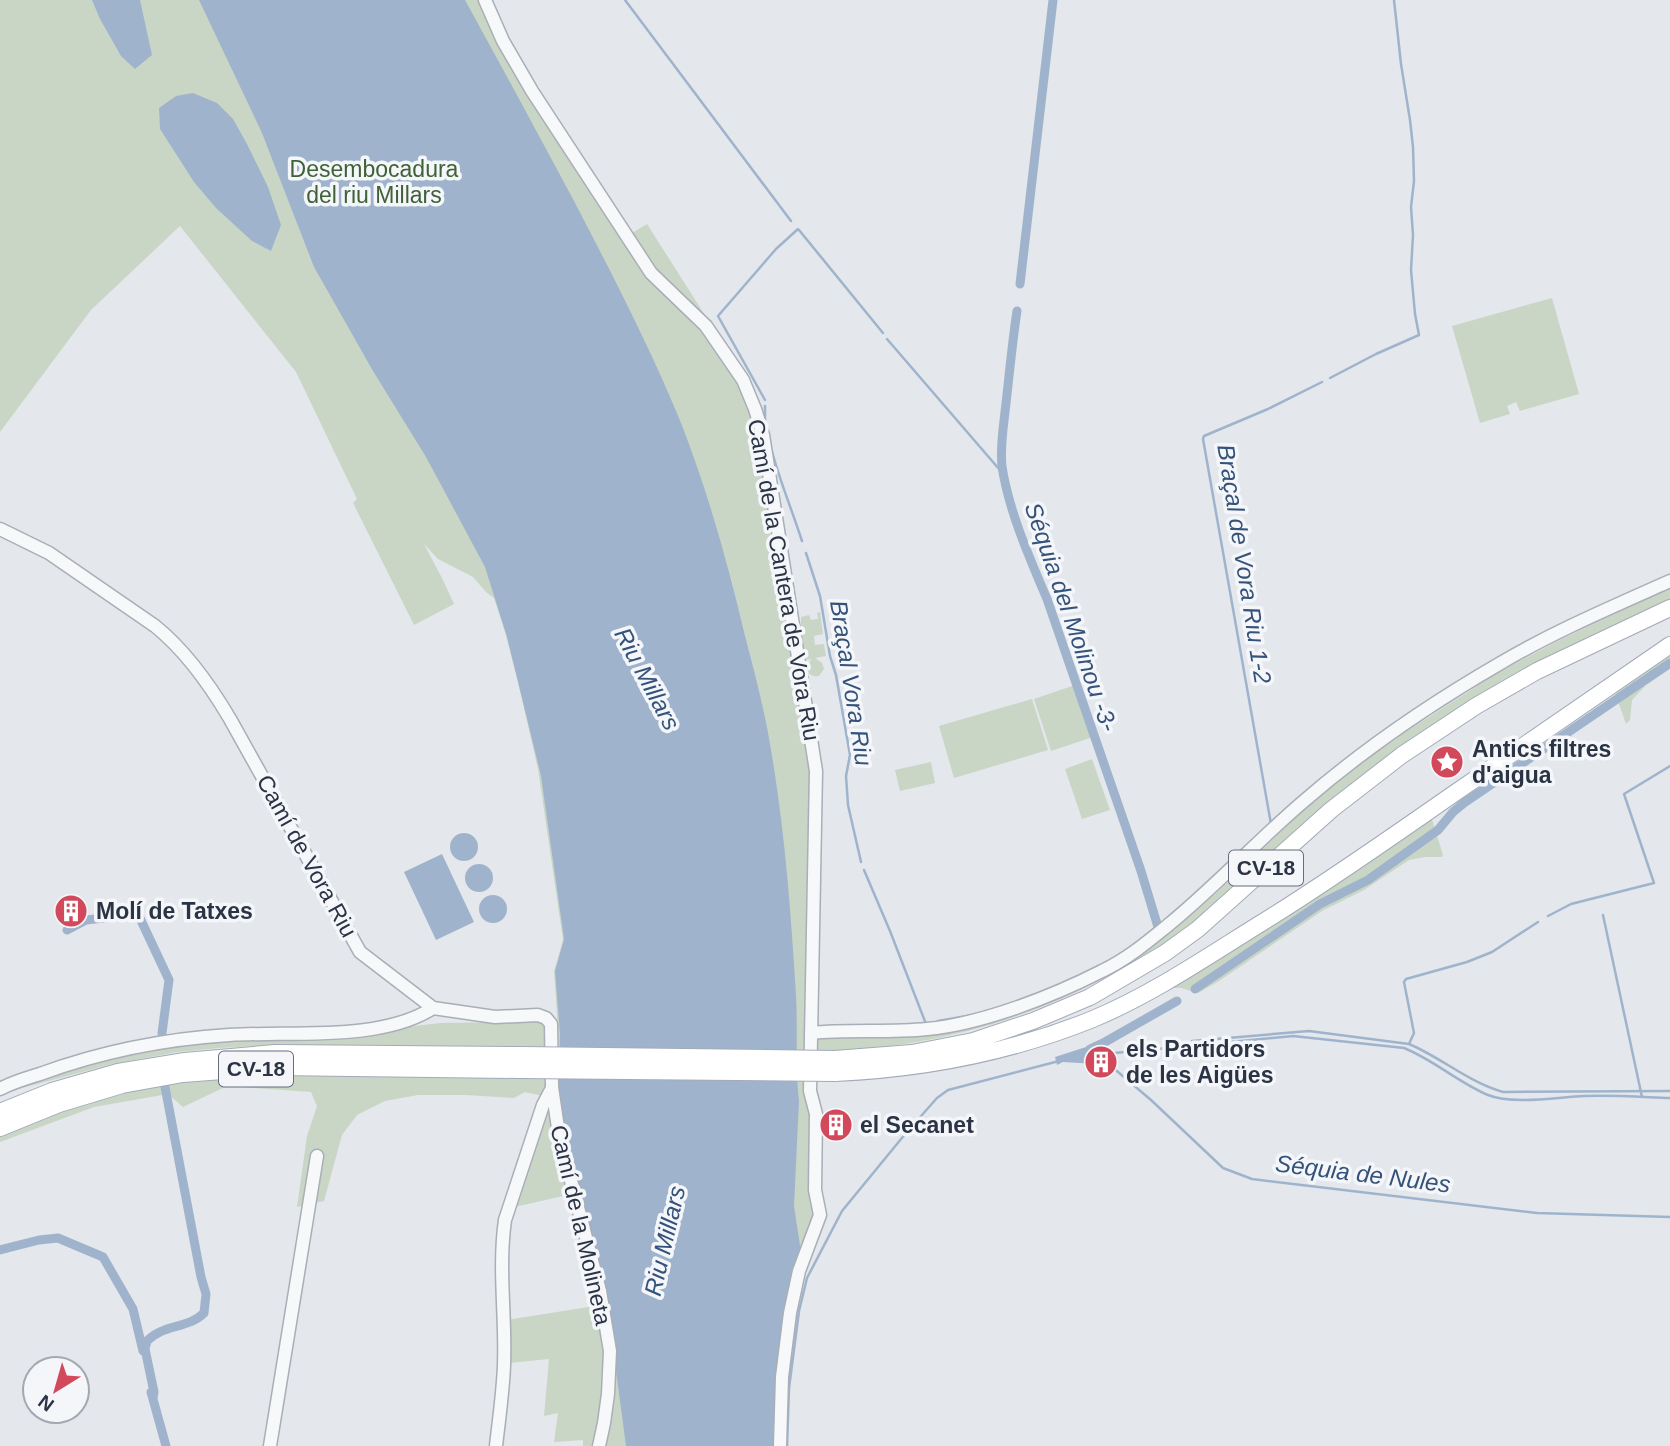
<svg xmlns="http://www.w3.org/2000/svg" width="1670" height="1446" font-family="Helvetica,sans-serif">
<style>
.green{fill:#c9d6c5}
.water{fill:#9fb4cc}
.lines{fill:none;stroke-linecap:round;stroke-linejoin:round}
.stream{stroke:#9fb4cc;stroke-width:2.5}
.canal{stroke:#9fb4cc;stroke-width:9}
.minor-casing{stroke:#a9aeb7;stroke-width:15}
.major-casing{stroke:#a3abb8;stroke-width:18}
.minor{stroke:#f7f8fa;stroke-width:12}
.major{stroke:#fff;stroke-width:16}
.major-bridge-casing{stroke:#a3abb8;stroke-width:18;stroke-linecap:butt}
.major-bridge{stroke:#fff;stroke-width:16}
.labels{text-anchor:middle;stroke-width:7;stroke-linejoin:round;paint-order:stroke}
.shield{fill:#f4f6f9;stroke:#676e7b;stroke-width:2}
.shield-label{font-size:21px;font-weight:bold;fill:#2b3445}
.park-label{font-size:23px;fill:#3f6138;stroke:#f4f6f9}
.street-label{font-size:23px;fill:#2b3445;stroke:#f4f6f9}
.poi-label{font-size:23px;font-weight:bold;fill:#2b3445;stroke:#f4f6f9;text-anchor:start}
.water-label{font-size:24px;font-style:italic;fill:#34527a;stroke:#f4f6f9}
</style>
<rect width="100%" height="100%" fill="#e4e7ec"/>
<path class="green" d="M0 0H481L651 273 705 327 754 410 813 757V1117L817 1214 795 1270 777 1446H601L614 1356 557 1104 559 1044 554 971 563 940 538 769 518 682 505 632 494 598 486 592 473 577 438 559 424 544 443 580 454 604 414 625 353 503 357 499 296 372 180 226 91 310 0 432Z
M647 224 708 320 706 325 652 272 627 236Z
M1552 298 1579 394 1520 411 1516 402 1507 406 1510 414 1480 423 1452 326Z
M1670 588V601L1510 680 1183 933 1105 983V979L1108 975 1131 962 1171 931 1215 894 1310 804 1369 757 1404 733 1499 672 1562 639Z
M820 612 823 634 814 636 815 645 824 644 826 656 815 658 822 663 824 669 819 676C807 678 803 667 812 659L806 660 801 636V617L809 615 811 620 818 619 817 613Z
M1670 652V669L1646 685 1632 700 1630 720 1626 724 1614 690Z
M1075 685 1093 737 1051 751 1034 699Z
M1032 699 1048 750 954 778 939 726Z
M1092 759 1110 810 1082 819 1065 769Z
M931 762 935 783 900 791 895 770Z
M1431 816 1443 855 1442 857H1425L1409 860 1364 890 1322 911 1219 981 1198 993 1181 988H1174L1172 985Z
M1104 973C1087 989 1069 995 1048 1004 974 1035 892 1051 812 1051V1035L933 1030Z
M533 1019 544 1022 549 1047 277 1045 219 1048 178 1052 112 1064 0 1094 92 1061 168 1045 231 1038 349 1034 440 1023 506 1022Z
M293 1075 409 1077 550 1076 543 1096 525 1092 514 1098 466 1095H418L385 1101 357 1115 342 1135 324 1201 297 1207 307 1136 317 1106 311 1092 227 1086 183 1107 168 1094 94 1107 0 1142V1135C53 1113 107 1094 164 1085 207 1078 250 1076 293 1075Z
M551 1090 572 1194 510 1208Z
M601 1305 608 1351 597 1446H583V1440L554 1442 558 1413 544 1416 549 1359 509 1363 507 1320Z"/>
<path class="water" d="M92 0H140L152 55 135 69 121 56 100 19Z
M199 0H465C502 67 538 134 574 201 612 274 650 347 681 423 708 492 728 564 745 636 755 674 765 712 771 750 785 831 791 914 796 995 798 1031 795 1066 799 1101L794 1206 801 1252 776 1446H626L609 1318 568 1152 558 1106 560 1034 555 971 564 939 541 776 507 637 485 567 426 457 373 371 314 267 262 133Z
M193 93 217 103 233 119 247 144 268 187 281 225 271 251 252 241 216 208 194 182 160 129 159 108 176 96Z
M450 847a14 14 0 1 1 28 0a14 14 0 1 1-28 0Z
M442 854 474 922 436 940 404 872Z
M465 878a14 14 0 1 1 28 0a14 14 0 1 1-28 0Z
M479 909a14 14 0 1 1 28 0a14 14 0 1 1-28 0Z
M1099 1041 1100 1048 1095 1050 1097 1064 1063 1062 1057 1065 1055 1057 1086 1047Z"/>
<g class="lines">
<path class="stream" d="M625 0 791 221
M799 230 883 333
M887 339 999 469 1005 483
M1330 378 1376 354 1419 335 1415 314 1411 270 1413 235 1411 207 1414 181 1413 147 1410 120 1401 64 1394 0
M765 400 718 316 776 249 798 229
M765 421V406
M771 448C779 479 792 510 802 541
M806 553 820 596 830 656 836 675 850 755 846 776 848 805 861 862
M1271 824 1203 439 1204 436 1268 409 1322 382
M864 870 890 931 926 1024
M1603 915 1642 1097
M1548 916 1571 904 1654 883 1624 794 1670 766
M938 1021 973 1015
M1192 1041 1309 1031 1409 1044C1442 1058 1468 1082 1503 1092L1670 1091
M1409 1044 1414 1033 1404 982 1406 979 1467 962 1492 952 1538 922
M1093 1055 1293 1036 1404 1048C1434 1060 1459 1083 1488 1095 1512 1105 1558 1097 1584 1096 1613 1095 1642 1097 1670 1098
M1098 1055 1151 1100 1223 1168 1252 1179 1537 1213 1670 1217
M787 1446 789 1388 799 1311 807 1278 842 1211 906 1133 937 1098 948 1090 1059 1061"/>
<path class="canal" d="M1020 284 1053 0
M1017 311C1012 344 1009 378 1005 412 1003 430 1000 448 1002 466 1008 509 1030 559 1047 599L1141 871 1158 927
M67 930 86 920 138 914 169 980 162 1033
M1195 989 1320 904 1368 880 1438 830 1453 812 1464 803 1670 663
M1090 1049 1105 1042 1177 1001
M0 1250 39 1240 58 1238 103 1257 133 1309 143 1351
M151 1392 166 1446
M153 1398 154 1392 145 1349 147 1341C163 1324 188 1329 204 1313L206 1294 201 1277 165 1087"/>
<defs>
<path id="minor" d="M485 0 503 41 532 91 651 273 706 326 743 380 755 409 763 435 816 771 810 1091 816 1114 815 1190 820 1215 799 1271 790 1313 782 1377 780 1446
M0 529 49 553 155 626C186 651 210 685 230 719L360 952 433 1008 495 1017 538 1015 546 1018 551 1024 552 1087 559 1135 600 1291 610 1351 608 1394 604 1423 599 1446
M811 1033C849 1029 888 1033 927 1029 982 1024 1053 996 1102 971 1127 959 1146 943 1167 926 1215 887 1257 841 1304 801 1364 749 1430 704 1499 664 1553 632 1612 607 1670 581
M0 1089C13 1082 27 1078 40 1074 100 1052 165 1039 229 1035 291 1031 380 1042 433 1008
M270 1446 317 1156
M496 1446C499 1419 503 1392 504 1365 506 1317 498 1269 505 1220L543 1105 552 1088"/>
<path id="major" d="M835 1059 912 1053 973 1041 1033 1021 1090 997 1165 953 1198 929 1331 810 1402 755 1476 706 1537 671 1670 608
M835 1073C925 1069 1009 1053 1093 1019 1153 994 1208 956 1263 922 1328 882 1390 838 1452 795 1525 745 1598 695 1670 645
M0 1112 52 1091 118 1072 185 1061 275 1053 521 1055
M0 1128 59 1104 122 1085 183 1074 276 1067 520 1070"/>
</defs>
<use href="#minor" class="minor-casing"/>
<use href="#major" class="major-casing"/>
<use href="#minor" class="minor"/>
<use href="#major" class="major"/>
<defs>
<path id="major-bridge" d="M521 1055 835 1059
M520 1070 835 1073"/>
</defs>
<use href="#major-bridge" class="major-bridge-casing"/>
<use href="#major-bridge" class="major-bridge"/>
</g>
<defs>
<symbol id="sight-disc" viewBox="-11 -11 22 22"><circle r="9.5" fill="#d1495b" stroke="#f4f6f9"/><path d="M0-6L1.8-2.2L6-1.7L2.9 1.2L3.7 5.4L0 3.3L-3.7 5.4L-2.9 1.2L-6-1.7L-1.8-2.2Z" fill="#fff"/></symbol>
<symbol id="building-disc" viewBox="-11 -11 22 22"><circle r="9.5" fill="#d1495b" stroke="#f4f6f9"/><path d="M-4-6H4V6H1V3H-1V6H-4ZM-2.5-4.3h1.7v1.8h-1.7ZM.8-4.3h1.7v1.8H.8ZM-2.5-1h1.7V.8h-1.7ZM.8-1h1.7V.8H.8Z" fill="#fff"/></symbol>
</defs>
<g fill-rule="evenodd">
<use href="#sight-disc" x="1428" y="743" width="38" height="38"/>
<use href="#building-disc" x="52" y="892" width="38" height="38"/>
<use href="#building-disc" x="1082" y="1043" width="38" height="38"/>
<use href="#building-disc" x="817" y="1106" width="38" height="38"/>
</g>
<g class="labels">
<g class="shield">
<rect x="1229" y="850.5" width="74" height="35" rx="5"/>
<rect x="219" y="1051.5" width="74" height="35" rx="5"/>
</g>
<g class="shield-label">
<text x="1266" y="875">CV-18</text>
<text x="256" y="1076">CV-18</text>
</g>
<g class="park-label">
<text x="374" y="177">Desembocadura<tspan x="374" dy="26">del riu Millars</tspan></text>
</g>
<g class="street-label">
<text transform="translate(784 580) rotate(80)" y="8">Camí de la Cantera de Vora Riu</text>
<text transform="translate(307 856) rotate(61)" y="8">Camí de Vora Riu</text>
<text transform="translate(581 1225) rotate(77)" y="8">Camí de la Molineta</text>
</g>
<g class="poi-label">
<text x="1472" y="757">Antics filtres<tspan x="1472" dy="26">d'aigua</tspan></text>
<text x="96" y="919">Molí de Tatxes</text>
<text x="1126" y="1057">els Partidors<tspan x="1126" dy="26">de les Aigües</tspan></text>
<text x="860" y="1133">el Secanet</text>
</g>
<g class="water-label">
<text transform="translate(1244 564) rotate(81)" y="8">Braçal de Vora Riu 1-2</text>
<text transform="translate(1071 617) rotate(71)" y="8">Séquia del Molinou -3-</text>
<text transform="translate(647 679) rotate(62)" y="8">Riu Millars</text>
<text transform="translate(851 683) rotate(81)" y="8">Braçal Vora Riu</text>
<text transform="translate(1363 1174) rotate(7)" y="8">Séquia de Nules</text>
<text transform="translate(665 1241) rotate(-77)" y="8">Riu Millars</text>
</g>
</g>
<g transform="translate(56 1390) rotate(217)"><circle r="33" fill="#f4f6f9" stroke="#a4a8b1" stroke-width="2"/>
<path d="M0-5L12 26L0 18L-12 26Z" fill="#d1495b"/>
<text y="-10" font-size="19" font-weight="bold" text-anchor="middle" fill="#2b3445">N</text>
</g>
</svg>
